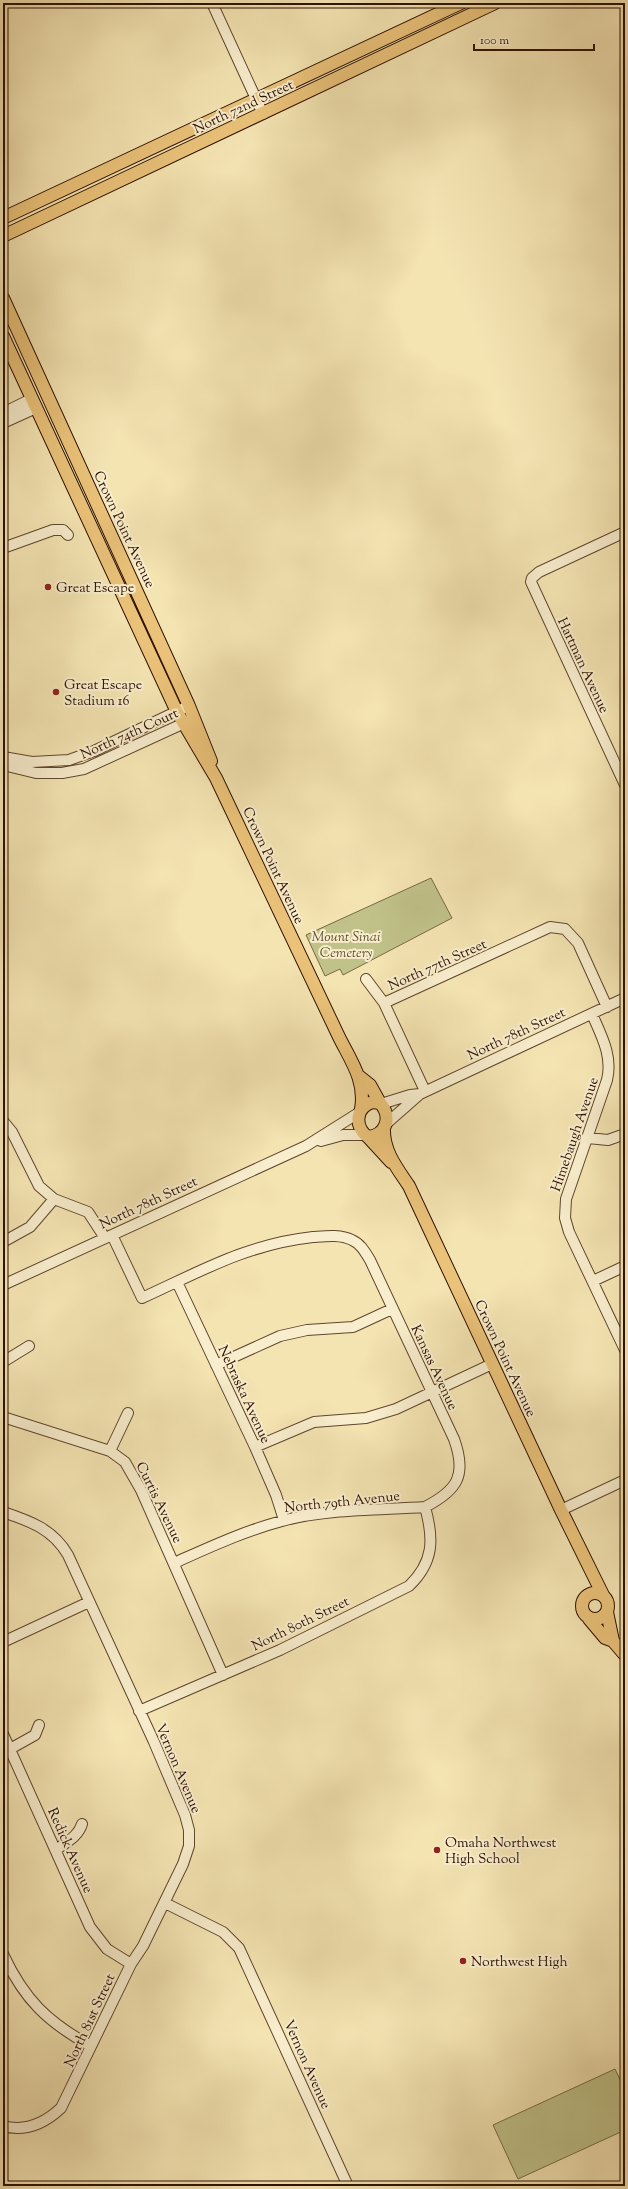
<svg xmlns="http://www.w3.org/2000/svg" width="628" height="2189" font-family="'Sorts Mill Goudy',serif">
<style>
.green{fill:#c0c289;stroke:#766a45}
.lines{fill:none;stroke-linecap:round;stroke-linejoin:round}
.minor-casing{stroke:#5f462d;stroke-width:12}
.major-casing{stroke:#2d1101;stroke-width:14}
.minor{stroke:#f8edcd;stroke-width:10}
.major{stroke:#eac279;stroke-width:12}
.poi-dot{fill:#8f2418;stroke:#f8edcd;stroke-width:1.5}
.labels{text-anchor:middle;stroke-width:4;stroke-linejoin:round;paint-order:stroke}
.street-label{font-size:14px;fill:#2d1101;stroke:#f8edcd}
.poi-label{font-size:14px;fill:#2d1101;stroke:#f8edcd;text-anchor:start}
.park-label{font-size:14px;font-style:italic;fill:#604f31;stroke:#f8edcd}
</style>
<rect width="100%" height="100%" fill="#f4e4b2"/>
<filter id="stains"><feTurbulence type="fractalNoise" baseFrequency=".005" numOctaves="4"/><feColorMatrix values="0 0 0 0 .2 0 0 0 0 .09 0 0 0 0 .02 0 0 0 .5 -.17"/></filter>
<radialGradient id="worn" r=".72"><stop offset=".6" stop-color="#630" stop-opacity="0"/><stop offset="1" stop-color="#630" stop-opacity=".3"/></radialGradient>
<path class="green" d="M431 878 452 918 343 975 340 969 325 976 306 935Z
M615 2069 625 2090V2130L518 2179 493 2125Z"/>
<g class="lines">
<defs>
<path id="minor" d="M212 3 263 114
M3 413 31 399
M3 423 36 408
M625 532 539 572 532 578 531 582 625 785
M3 548 53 530H63L68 535
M3 757 32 762 69 760 94 751 184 708
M3 765 36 773H62L84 769 191 720
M366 979 384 1003 425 1091
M384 1003 550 927 565 929 578 943 607 1007
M592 1014C601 1035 613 1056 607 1080L566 1199 565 1218 569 1232 625 1350
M381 1104 410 1095 420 1094
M3 1121 12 1132 39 1186 54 1199 88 1212 105 1238
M387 1123 420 1094 625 998
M588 1138 608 1140 625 1134
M321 1141 343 1135H366
M112 1235 142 1298C201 1271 248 1244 313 1237 326 1236 340 1234 352 1240 361 1244 365 1252 370 1260L454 1439C467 1475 458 1490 425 1507 380 1510 325 1509 282 1521 244 1531 210 1547 174 1563
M3 1242 30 1227 54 1199
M593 1281 625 1266
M177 1282 255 1447 276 1495 284 1520
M3 1285 306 1146 360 1112
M3 1362 29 1346
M216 1365 280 1336 307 1330 353 1327 392 1309
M3 1417 110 1451 125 1462 141 1490 223 1675
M255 1447 314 1422 366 1418 396 1409 492 1364
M110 1451 128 1413
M561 1510 625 1480
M3 1512C30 1521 53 1529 68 1555L154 1742 185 1815 189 1830V1846L183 1864 143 1946 131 1964 61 2108C45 2123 25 2132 3 2126
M3 1642 89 1602
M139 1711 280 1650 409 1586C434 1562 434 1539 425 1507
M3 1734 90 1927 107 1949 131 1964
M10 1749 35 1735 39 1725
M56 1850C66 1842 78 1837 82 1824
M165 1903 223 1932 239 1948 348 2186
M3 1954C24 1999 47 2022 91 2046"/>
<path id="major" d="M3 218 461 3
M3 236 495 3
M3 298 189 706 211 761
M3 336 177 712 216 778 339 1037C351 1061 366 1081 361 1109
M360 1077 370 1085 380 1103
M373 1102 380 1103C392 1116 387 1135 368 1137 354 1127 355 1107 373 1102Z
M384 1128C383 1151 397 1168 409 1186L561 1510 603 1595
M368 1137 391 1162
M582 1606a13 13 0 1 1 26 0a13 13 0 1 1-26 0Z
M607 1612 613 1641 625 1655
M589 1619 605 1638 613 1641"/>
</defs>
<use href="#minor" class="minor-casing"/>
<use href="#major" class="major-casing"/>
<use href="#minor" class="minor"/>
<use href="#major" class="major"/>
</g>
<g class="poi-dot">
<circle cx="48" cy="587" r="4"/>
<circle cx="56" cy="692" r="4"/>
<circle cx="437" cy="1850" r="4"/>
<circle cx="463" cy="1961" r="4"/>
</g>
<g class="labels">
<g class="street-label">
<text transform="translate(243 106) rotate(-25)" y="5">North 72nd Street</text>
<text transform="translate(125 529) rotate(65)" y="5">Crown Point Avenue</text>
<text transform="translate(584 665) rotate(65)" y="5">Hartman Avenue</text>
<text transform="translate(129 733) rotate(-24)" y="5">North 74th Court</text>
<text transform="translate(274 865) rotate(65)" y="5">Crown Point Avenue</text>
<text transform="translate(437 964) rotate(-24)" y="5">North 77th Street</text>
<text transform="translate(516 1033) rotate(-25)" y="5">North 78th Street</text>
<text transform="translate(574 1134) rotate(-71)" y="5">Himebaugh Avenue</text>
<text transform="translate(148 1202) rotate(-25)" y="5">North 78th Street</text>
<text transform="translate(506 1358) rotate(65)" y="5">Crown Point Avenue</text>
<text transform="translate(435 1367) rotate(65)" y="5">Kansas Avenue</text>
<text transform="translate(245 1394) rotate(65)" y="5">Nebraska Avenue</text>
<text transform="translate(342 1501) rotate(-6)" y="5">North 79th Avenue</text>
<text transform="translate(160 1502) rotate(64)" y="5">Curtis Avenue</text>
<text transform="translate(300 1623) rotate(-26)" y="5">North 80th Street</text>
<text transform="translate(179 1768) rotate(67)" y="5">Vernon Avenue</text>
<text transform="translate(71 1850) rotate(66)" y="5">Redick Avenue</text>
<text transform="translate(89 2020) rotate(-65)" y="5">North 81st Street</text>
<text transform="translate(308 2064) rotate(66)" y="5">Vernon Avenue</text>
</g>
<g class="poi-label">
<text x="56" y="592">Great Escape</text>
<text x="64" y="689">Great Escape<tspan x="64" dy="16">Stadium 16</tspan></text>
<text x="445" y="1847">Omaha Northwest<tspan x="445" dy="16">High School</tspan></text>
<text x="471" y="1966">Northwest High</text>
</g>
<g class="park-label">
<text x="346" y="941">Mount Sinai<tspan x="346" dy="16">Cemetery</tspan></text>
</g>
</g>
<rect width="628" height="2189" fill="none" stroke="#f4e4b2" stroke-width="16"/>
<rect x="4" y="4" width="620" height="2181" fill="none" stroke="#2d1101" stroke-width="2"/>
<rect x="8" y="8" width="612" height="2173" fill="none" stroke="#2d1101"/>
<path d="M474 44v6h120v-6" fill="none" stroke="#2d1101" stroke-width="2"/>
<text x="480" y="44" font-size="12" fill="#2d1101" stroke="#f8edcd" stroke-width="3" paint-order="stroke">100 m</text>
<rect width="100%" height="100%" filter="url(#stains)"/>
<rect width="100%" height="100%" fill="url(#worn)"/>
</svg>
